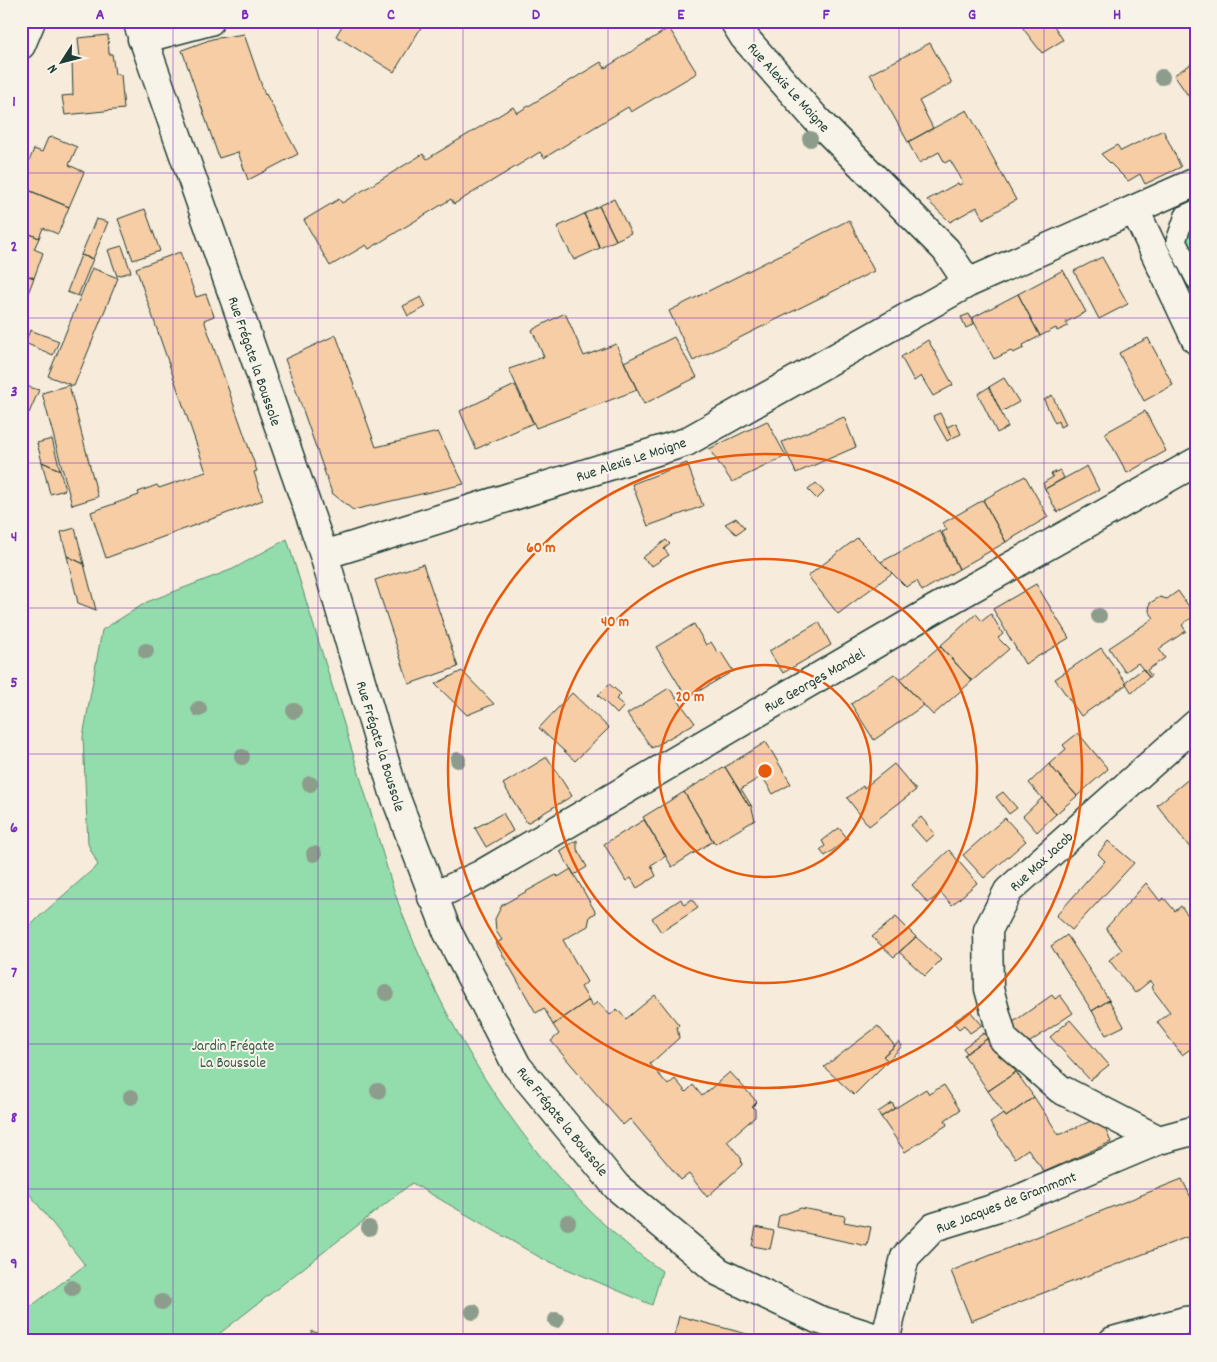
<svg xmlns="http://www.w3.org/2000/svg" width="1217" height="1362" font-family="Dekko,sans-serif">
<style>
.green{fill:#93dcac;stroke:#598c70}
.building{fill:#f7cda6;stroke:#1f3d34}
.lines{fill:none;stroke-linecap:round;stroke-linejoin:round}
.lane-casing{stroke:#1f3d34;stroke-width:22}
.street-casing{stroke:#1f3d34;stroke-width:31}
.secondary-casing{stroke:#1f3d34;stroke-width:31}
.lane{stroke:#f7f3e8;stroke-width:19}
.street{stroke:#f7f3e8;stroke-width:28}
.secondary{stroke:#f7f3e8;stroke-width:28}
.tree{fill:#8d9d8c}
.grid{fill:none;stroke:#7b2cbf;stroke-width:1;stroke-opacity:0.55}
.ring{fill:none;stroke:#e8590c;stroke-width:2.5}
.labels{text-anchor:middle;stroke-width:4;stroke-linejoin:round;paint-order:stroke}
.street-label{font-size:15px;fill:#1f3d34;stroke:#f7f3e8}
.park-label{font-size:15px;fill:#365d4c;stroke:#f7f3e8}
.centre{fill:#e8590c;stroke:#f7f3e8;stroke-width:2.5}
.ring-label{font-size:15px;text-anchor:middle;font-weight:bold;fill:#e8590c;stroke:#f7f3e8;stroke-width:4;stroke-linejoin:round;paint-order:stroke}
.neatline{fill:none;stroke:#7b2cbf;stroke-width:2}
.grid-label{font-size:16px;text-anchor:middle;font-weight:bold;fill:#7b2cbf}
</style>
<rect width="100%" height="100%" fill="#f7ebdb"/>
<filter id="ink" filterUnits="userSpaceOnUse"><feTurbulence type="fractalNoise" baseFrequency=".02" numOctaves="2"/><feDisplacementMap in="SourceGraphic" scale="10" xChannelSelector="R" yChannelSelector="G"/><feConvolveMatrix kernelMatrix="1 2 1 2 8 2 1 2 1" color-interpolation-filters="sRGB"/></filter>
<g filter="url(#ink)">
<path class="green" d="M1196 204V313L1164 250 1180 212Z
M287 539C313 623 339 708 365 793 378 834 388 878 404 918 455 1050 545 1190 662 1271L652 1305 541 1258 412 1183 210 1341H29L21 1331V1314L85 1265 21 1183V935L40 916 98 865 88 844 83 737 102 630 147 602 233 569Z"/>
<path class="building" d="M345 21H425L394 72 336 36Z
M1022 21H1051L1063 40 1042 53 1025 31 1020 23Z
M669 28 697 73 631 112 628 107 544 158 540 152 454 204 451 199 369 249 366 245 330 266 304 220 339 199 342 203 423 154 427 159 513 107 517 113 601 62 605 68Z
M244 34 265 95 266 94 298 154 248 180 238 152 219 158 182 50 212 39Z
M108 35 109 54H112L115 74 121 75 124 109 65 115 62 96 73 95 72 59 80 58 78 38Z
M930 43 952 83 919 101 933 128 908 142 870 74Z
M1196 61V93L1189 97 1174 75Z
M967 110 1016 200 983 219 977 207 950 222 927 200 958 183 959 185 963 183 959 175 950 160 945 163 939 152 919 163 908 142Z
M1163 130 1181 167 1145 184 1140 174 1128 181 1101 154 1117 145 1121 151Z
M53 137 77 147 69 165 84 172 69 207 21 187V181L34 149 42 152 48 138Z
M21 187 69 207 58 234 43 228 39 238 21 230Z
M614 199 631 233 616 240 599 206Z
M599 206 616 240 600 248 584 214Z
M145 209 160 251 133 260 118 219Z
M584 214 600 248 574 260 557 227Z
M96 219 108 222 93 259 81 255Z
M849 220 874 271 693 361 669 311Z
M21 230 39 238 34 249 43 253 34 278 21 273Z
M122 246 131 272 117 276 108 250Z
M180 252 196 297 206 294 214 316 204 320 257 471 254 472 263 500 106 558 91 512 139 495 138 492 157 485 159 488 206 472 136 268Z
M81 255 93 259 78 296 67 292Z
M1102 257 1128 304 1099 319 1074 271Z
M92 268 118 278 74 386 48 376Z
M1063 270 1086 312 1066 322 1068 326 1057 331 1056 328 1040 336 1018 294Z
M21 273 34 278 21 311Z
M1018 294 1040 336 1023 345 1024 348 1013 353 1011 351 994 359 972 318Z
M421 297 426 307 408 316 403 306Z
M565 313 584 356 616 344 637 390 536 428 509 369 544 357 532 330Z
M969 314 974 324 966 328 961 317Z
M30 330 59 341 53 355 25 343Z
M336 335 376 447 438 432 464 484 353 510 332 493 285 359Z
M674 337 697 377 644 404 624 362Z
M1148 338 1173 385 1144 401 1119 353Z
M928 340 953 385 933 396 921 376 914 381 901 357Z
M1004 378 1019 402 1001 412 989 387Z
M69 385 98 497 72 505 42 393Z
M515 385 533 423 476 449 460 411Z
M26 386 39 390 29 413 21 410V397Z
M989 387 1008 427 997 433 978 394Z
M1052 395 1066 424 1060 427 1058 421 1055 423 1044 400Z
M1145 411 1166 451 1127 473 1105 433Z
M940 413 952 438 947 441 933 416Z
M844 417 856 447 796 473 782 442Z
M767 421 786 456 732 482 709 449Z
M956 423 961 434 952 438 947 427Z
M52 439 60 470 42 462 37 443Z
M42 462 60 470 65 490 50 494Z
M687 463 703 506 648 526 632 484Z
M1087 466 1099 490 1057 512 1045 489Z
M1060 470 1064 478 1045 489 1043 483 1053 477 1051 474Z
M1025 476 1048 517 1006 542 983 500Z
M816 483 824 492 817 499 808 490Z
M983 500 1006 542 959 569 942 532 947 530 943 523Z
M736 518 745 528 736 534 725 524Z
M75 528 84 564 67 556 61 532Z
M940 531 959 569 922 591 917 581 906 587 881 562Z
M857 538 892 573 838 614 808 576Z
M666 540 670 544 664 549 669 555 652 566 642 558Z
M67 556 84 564 96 610 78 603Z
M423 564 458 667 409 684 375 580Z
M1036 584 1069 638 1025 664 993 609Z
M1178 591 1195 615 1182 625 1186 631 1159 649 1165 658 1147 670 1151 676 1149 677 1138 663 1125 672 1109 648 1154 618 1149 611 1150 603 1160 597 1167 599Z
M976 614 982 621 991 614 1003 634 998 638 1009 649 972 681 940 646Z
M819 622 831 645 783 673 769 651Z
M694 624 706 645 711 642 718 653 721 652 733 671 687 698 656 647Z
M940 646 972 681 933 715 900 680Z
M1101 648 1127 684 1081 716 1055 679Z
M1143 669 1149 677 1132 693 1125 682Z
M462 671 494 704 467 715 435 684Z
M894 674 924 705 874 740 851 704Z
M609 684 621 694 616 699 624 706 617 714 598 695Z
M669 688 695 723 652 748 627 714Z
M572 693 609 728 575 761 539 728Z
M1078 733 1108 769 1077 796 1049 764 1066 749 1063 745Z
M766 742 791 784 773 794 762 776 741 789 751 805 749 806 725 767Z
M547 757 572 796 527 823 503 784Z
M894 764 916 790 869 826 847 798 863 786 864 788Z
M1049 764 1077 796 1056 814 1029 783Z
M725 767 749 806 751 805 755 820 715 844 684 792Z
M1196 773V852L1194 853 1157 805Z
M684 792 713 841 672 867 643 817Z
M1003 792 1017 808 1009 814 996 797Z
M1042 798 1056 814 1037 832 1023 816Z
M503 813 513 831 486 847 475 828Z
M921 817 935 834 926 842 911 825Z
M1005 818 1026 841 984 878 963 855Z
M644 820 666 856 651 865 656 876 637 888 631 878 626 881 604 844Z
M839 828 848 839 825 856 820 850 825 846 822 841Z
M577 840V849L587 867 574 875 560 851Z
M1108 841 1134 863 1072 930 1056 916 1105 861 1098 854Z
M949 850 977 883 952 905 941 893 928 903 912 885Z
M571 869 596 913 590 916 588 926 563 940 587 982 581 987 589 1000 553 1025 544 1008 536 1013 496 943 502 940 496 931 495 919 502 905 556 875 558 877Z
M1146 883 1160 901 1164 898 1175 911 1181 906 1196 926V1045L1182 1055 1157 1022 1170 1012 1151 987 1153 985 1150 981 1135 993 1109 960 1122 950 1106 928Z
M681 899 684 905 692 899 698 908 661 932 652 918Z
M896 917 916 937 894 957 872 937Z
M1067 935 1109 1000 1092 1011 1051 946Z
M916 937 941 960 925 976 899 952Z
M655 995 679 1025 677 1027 679 1038 650 1064 668 1085 675 1079 686 1092 693 1085 702 1096 730 1072 757 1102 752 1107 755 1109V1117L727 1141 741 1158 742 1165 707 1197 689 1174 681 1180 630 1119 623 1125 551 1041 559 1034 553 1025 589 1000 592 1006 598 1002 610 1015 617 1009 626 1019Z
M1052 995 1055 999 1060 995 1073 1013 1024 1046 1009 1025Z
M1109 1000 1124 1026 1106 1035 1092 1011Z
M970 1011 982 1025 970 1033 964 1025 959 1029 953 1022Z
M1070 1020 1109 1065 1090 1080 1050 1037Z
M878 1026 895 1046 883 1056 888 1061 854 1095 824 1067Z
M984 1033 988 1038 967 1053 963 1048Z
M991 1036 1016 1072 988 1091 964 1055Z
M899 1042 902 1046 888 1061 883 1056Z
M1016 1072 1034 1097 1006 1117 988 1091Z
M944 1085 960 1110 945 1120 947 1125 905 1152 881 1117 926 1089 929 1094Z
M1034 1097 1059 1135 1100 1117 1111 1142 1044 1172 1028 1149 1015 1158 990 1123 1003 1114 1006 1117Z
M892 1103 895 1108 881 1117 878 1112Z
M1182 1179 1196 1208V1259L1187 1237 971 1321 951 1271Z
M801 1208 845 1216 844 1222 871 1227 867 1246 777 1227 779 1216Z
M756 1227 774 1231 770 1249 752 1246Z
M679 1316 773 1341H673Z
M312 1331 329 1338 330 1336 341 1341H308Z"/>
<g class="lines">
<defs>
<path id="lane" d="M1196 210 1185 215 1176 241 1196 280"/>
<path id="street" d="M137 21 324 555 394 793 447 931 517 1066 617 1187 719 1272 817 1319 886 1341
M734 21 744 37 816 119 946 250 968 283
M142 39 210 21
M1135 210 1196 340
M324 555 686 442 968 283 1196 182
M432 897 480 875 933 610 1196 462
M1159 1140 1060 1089 1003 1039 989 989 988 930 1008 891 1196 724
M885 1341 905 1257 934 1227 1005 1205 1159 1140 1196 1130
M1113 1341 1185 1321 1196 1320"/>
<path id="secondary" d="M21 45 31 21"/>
</defs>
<use href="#lane" class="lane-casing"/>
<use href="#street" class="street-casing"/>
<use href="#secondary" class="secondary-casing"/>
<use href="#lane" class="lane"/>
<use href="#street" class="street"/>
<use href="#secondary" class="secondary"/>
</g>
<g class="tree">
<circle cx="1162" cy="77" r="8"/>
<circle cx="810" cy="139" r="8"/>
<circle cx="1099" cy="616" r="8"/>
<circle cx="146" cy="651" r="8"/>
<circle cx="199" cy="709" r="8"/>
<circle cx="294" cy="711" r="8"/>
<circle cx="242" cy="757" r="8"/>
<circle cx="458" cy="760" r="8"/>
<circle cx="310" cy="784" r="8"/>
<circle cx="314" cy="854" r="8"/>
<circle cx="386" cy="993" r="8"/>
<circle cx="378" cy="1091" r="8"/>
<circle cx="131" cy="1097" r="8"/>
<circle cx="568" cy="1222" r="8"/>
<circle cx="369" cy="1228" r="8"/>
<circle cx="72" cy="1288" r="8"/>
<circle cx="162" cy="1302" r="8"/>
<circle cx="473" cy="1312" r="8"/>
<circle cx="556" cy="1320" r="8"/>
</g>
</g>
<path class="grid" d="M173 21V1341M318 21V1341M463 21V1341M608 21V1341M754 21V1341M899 21V1341M1044 21V1341M21 173H1196M21 318H1196M21 463H1196M21 608H1196M21 754H1196M21 899H1196M21 1044H1196M21 1189H1196"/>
<g class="ring">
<circle cx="765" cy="771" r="106"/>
<circle cx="765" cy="771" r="212"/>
<circle cx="765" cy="771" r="317"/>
</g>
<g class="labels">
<g class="street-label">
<text transform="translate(789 87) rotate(48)" y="5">Rue Alexis Le Moigne</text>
<text transform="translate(255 361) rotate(71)" y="5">Rue Frégate la Boussole</text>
<text transform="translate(631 459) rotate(-18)" y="5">Rue Alexis Le Moigne</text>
<text transform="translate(814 680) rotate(-30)" y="5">Rue Georges Mandel</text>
<text transform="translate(381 746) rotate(73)" y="5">Rue Frégate la Boussole</text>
<text transform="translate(1041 861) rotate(-43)" y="5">Rue Max Jacob</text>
<text transform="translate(563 1121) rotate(51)" y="5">Rue Frégate la Boussole</text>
<text transform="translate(1006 1202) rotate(-21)" y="5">Rue Jacques de Grammont</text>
</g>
<g class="park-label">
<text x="233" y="1050">Jardin Frégate<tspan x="233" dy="17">La Boussole</tspan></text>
</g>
</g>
<circle cx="765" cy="771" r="8" class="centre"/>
<g class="ring-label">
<text x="541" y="552">60 m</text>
<text x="615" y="626">40 m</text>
<text x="690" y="701">20 m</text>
</g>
<rect width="1217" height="1362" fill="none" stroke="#f7f3e8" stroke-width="55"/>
<g transform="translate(62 62) rotate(234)" stroke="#f7f3e8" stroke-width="4" paint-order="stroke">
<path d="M0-4L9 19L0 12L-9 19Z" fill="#1f3d34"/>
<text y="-8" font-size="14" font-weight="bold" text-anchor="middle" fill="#1f3d34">N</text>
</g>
<rect x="28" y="28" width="1162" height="1306" class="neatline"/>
<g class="grid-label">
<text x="100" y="19">A</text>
<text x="245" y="19">B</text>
<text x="391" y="19">C</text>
<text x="536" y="19">D</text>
<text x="681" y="19">E</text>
<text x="826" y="19">F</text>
<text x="972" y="19">G</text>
<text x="1117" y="19">H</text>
<text x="14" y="106">1</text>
<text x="14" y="251">2</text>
<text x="14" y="396">3</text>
<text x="14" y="541">4</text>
<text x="14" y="687">5</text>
<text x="14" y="832">6</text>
<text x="14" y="977">7</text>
<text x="14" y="1122">8</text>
<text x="14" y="1268">9</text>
</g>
</svg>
